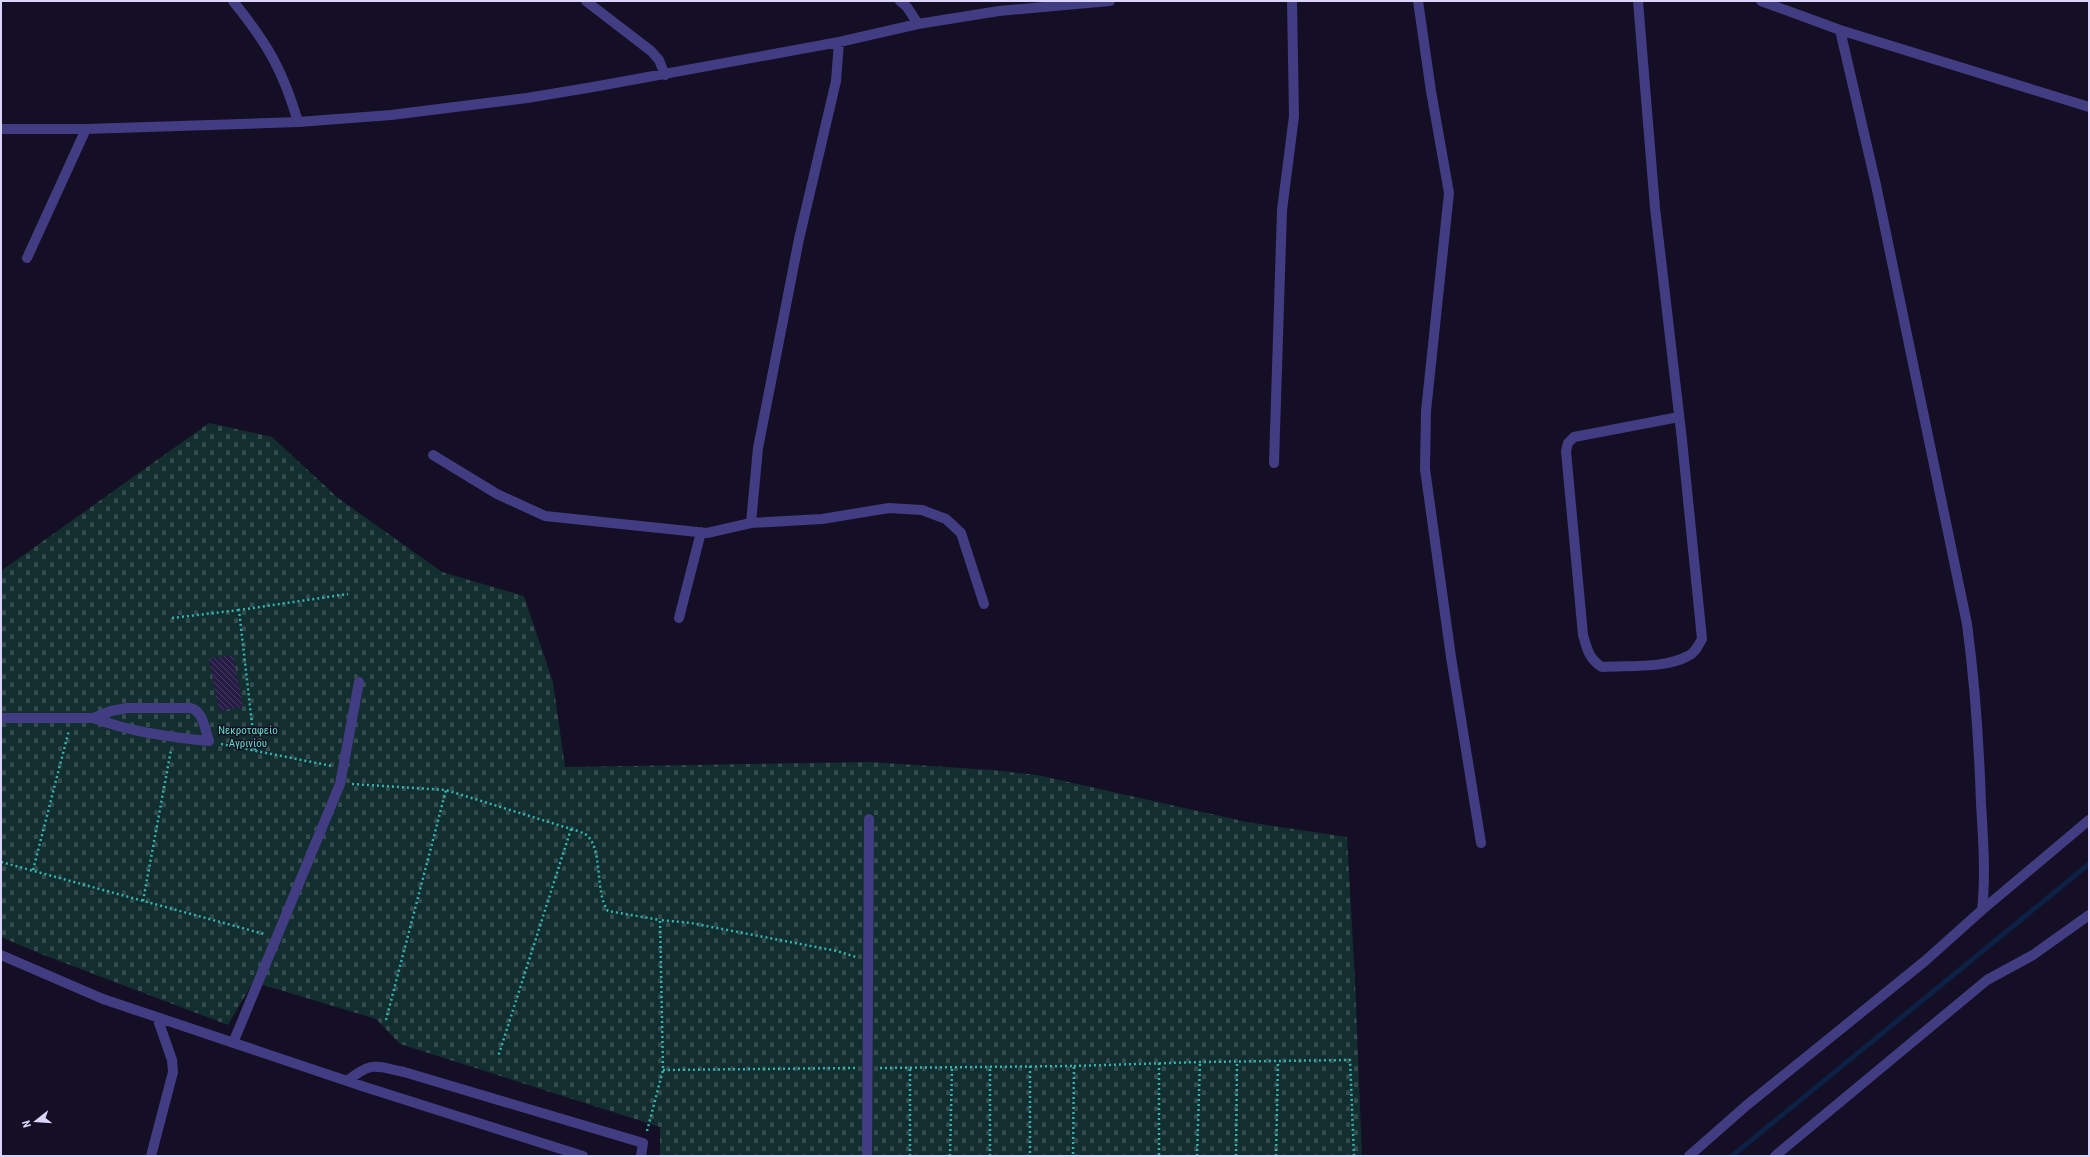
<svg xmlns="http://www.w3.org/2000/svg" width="2090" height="1157" font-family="'Roboto Condensed',sans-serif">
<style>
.cemetery{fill:url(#cemetery-stones)}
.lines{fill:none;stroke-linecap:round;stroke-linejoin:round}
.stream{stroke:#0d2046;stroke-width:5}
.building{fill:url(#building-back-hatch)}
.path{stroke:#33b4b2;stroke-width:2.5;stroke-dasharray:2 3;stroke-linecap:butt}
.minor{stroke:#423c82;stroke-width:10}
.labels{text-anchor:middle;stroke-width:3;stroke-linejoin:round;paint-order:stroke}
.park-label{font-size:11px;fill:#62dcc3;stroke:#140f25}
</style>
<defs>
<pattern id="cemetery-stones" width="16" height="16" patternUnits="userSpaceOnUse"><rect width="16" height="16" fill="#132e2f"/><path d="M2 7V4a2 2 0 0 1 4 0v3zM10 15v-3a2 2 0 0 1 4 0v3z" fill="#354b4e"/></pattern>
<pattern id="building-back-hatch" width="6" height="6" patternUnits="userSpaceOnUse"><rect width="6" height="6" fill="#261c45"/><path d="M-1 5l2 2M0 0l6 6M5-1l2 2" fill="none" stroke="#453c61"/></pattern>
</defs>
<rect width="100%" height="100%" fill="#140f25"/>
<path class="cemetery" d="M209 423 272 437 338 498 442 572 524 596 553 682 565 767 870 762 992 770 1037 775 1247 822 1347 837 1355 981 1362 1156H660V1127L400 1044 376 1019 253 982 228 1025 41 954 1 937V571Z"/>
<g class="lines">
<path class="stream" d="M1732 1156 2089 864"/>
</g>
<path class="building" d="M233 655 243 707 219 711 209 659Z"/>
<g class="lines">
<path class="path" d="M172 618 239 610
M221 744 332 766
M255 750 239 610 348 594
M352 784 446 790 571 829 498 1057
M571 829C575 830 581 832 585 834 604 846 594 892 608 911L660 920
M1 862 264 934
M33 870 69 730
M143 901 171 750
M386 1020 446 790
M1159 1063V1156
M1030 1066V1156
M1074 1066 1200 1062 1350 1060 1354 1156
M880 1068 1074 1066 1073 1156
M910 1069V1156
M663 1070 855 1068
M647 1131 663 1070 660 920 691 923 837 951 856 957
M950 1156 952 1067
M990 1156V1067
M1197 1156 1200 1062
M1236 1156 1237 1062
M1276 1156 1278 1062"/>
<path class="minor" d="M233 1C267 43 283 70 298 122
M586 1 651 51 659 60 665 75
M900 1 907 7 918 24
M1418 1 1431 91 1449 193 1426 411 1425 469 1451 657 1481 843
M1638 1 1655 208 1682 440 1702 639C1698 646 1695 653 1688 656 1664 669 1629 665 1602 667 1589 659 1587 649 1583 635L1566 451 1568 443 1574 437 1679 417
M1761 1 1840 30 2089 107
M1 129H86L298 122 391 115 527 98 593 87 839 42 918 24 999 11 1110 1
M27 258 86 129
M433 455 497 494 545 516 707 533 751 523 822 519 889 508 922 510 946 519 961 533 984 604
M1274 463 1282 210 1294 116 1292 1
M751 523 758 448 799 239 836 81 839 42
M679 618 701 532
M1 718H93L111 711 127 708H190C203 710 205 730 209 741 169 737 131 732 93 718
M1982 910 2089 820
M1 955 103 999 365 1087 583 1156
M233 1043 340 784 359 682
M347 1081C373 1061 374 1066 404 1072L643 1143 641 1156
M151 1156 173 1072 172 1060 157 1017
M867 1156 869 819
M1689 1156 1747 1105 1925 961 1982 910C1986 874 1983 839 1981 803 1979 743 1975 684 1967 624L1876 185 1840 30
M1775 1156 1987 980 2033 955 2089 915"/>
</g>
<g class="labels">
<g class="park-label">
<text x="248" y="734">Νεκροταφείο<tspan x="248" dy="13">Αγρινίου</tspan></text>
</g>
</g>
<rect width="2090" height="1157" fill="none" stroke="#dbd5fe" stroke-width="4"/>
<g transform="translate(36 1121) rotate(253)" stroke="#140f25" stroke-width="3" paint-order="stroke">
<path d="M0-3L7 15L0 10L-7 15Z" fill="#dbd5fe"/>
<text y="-6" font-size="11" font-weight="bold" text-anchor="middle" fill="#dbd5fe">N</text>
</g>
</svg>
